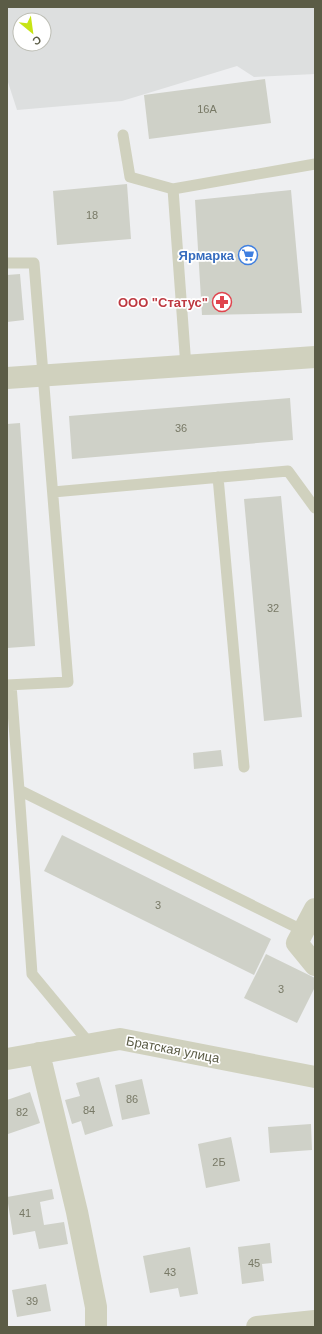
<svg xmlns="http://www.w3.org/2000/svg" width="322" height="1334" font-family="Helvetica,sans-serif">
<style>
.education{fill:#dddfdf;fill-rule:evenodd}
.building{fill:#cfd1c8}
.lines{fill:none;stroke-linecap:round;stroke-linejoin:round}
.service{stroke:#d0d1be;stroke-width:11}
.minor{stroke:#d0d1be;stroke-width:22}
.labels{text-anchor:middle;stroke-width:3.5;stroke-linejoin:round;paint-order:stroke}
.number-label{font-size:11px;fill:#787966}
.shop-label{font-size:13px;font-weight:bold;fill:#366cbe;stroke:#fff;text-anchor:end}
.health-label{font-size:13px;font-weight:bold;fill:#be3a42;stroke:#fff;text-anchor:end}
.street-label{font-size:13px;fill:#5b5c46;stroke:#fff}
</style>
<rect width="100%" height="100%" fill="#eeeff1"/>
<path class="education" d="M7 7H315V74L254 77 237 66 122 101 17 110 7 79ZM20 20H44V44H20Z"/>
<path class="building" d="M265 79 271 123 149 139 144 95Z
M127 184 131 239 57 245 53 191Z
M291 190 302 313 202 315 195 200Z
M20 274 24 320 7 322V275Z
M290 398 293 440 72 459 69 416Z
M20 423 35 646 7 648V424Z
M281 496 302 717 264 721 244 499Z
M221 750 223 766 194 769 193 753Z
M62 835 271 939 254 975 44 871Z
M266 954 315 978V987L297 1023 244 998Z
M99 1077 113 1126 85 1135 81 1121 72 1124 65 1100 80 1096 76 1083Z
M142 1079 150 1114 122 1120 115 1085Z
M30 1092 40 1123 8 1134 7 1100Z
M311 1124 312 1150 270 1153 268 1127Z
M231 1137 240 1181 206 1188 198 1144Z
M52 1189 54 1199 40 1202 44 1225 64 1222 68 1244 39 1249 35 1231 13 1235 7 1197Z
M270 1243 272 1263 262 1264 264 1281 242 1284 238 1247Z
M190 1247 198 1294 180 1297 178 1288 150 1293 143 1256Z
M46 1284 51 1311 17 1317 12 1290Z"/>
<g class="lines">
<path class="service" d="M123 135 130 177 173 189
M7 263H34L68 682 7 685
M186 367 173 189 315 164
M218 477 244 767
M53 492 288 471 315 508
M11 685 19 790 304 931
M19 790 32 974 90 1044"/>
<path class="minor" d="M7 378 315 357
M315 909 297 943 315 965
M39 1053 77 1212 96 1307V1327
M7 1059 120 1039 315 1077
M257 1327 315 1321"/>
</g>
<defs>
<symbol id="supermarket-ring" viewBox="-11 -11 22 22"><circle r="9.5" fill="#fff" stroke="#3f7fe0" stroke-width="1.5"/><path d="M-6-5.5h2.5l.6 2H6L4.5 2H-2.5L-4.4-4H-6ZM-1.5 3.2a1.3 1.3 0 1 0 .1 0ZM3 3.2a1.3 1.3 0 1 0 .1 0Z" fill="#3f7fe0"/></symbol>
<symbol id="pharmacy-ring" viewBox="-11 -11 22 22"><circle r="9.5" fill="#fff" stroke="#e0444e" stroke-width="1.5"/><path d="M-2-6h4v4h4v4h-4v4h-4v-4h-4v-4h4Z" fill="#e0444e"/></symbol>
</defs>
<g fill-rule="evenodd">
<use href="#supermarket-ring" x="237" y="244" width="22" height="22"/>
<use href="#pharmacy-ring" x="211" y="291" width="22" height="22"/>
</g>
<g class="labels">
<g class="number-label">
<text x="207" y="113">16А</text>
<text x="92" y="219">18</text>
<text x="181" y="432">36</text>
<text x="273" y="612">32</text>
<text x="158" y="909">3</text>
<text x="281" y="993">3</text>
<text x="132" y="1103">86</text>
<text x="89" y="1114">84</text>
<text x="22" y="1116">82</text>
<text x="219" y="1166">2Б</text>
<text x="25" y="1217">41</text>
<text x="254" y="1267">45</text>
<text x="170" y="1276">43</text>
<text x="32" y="1305">39</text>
</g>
<g class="shop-label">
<text x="234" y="260">Ярмарка</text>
</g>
<g class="health-label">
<text x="208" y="307">ООО "Статус"</text>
</g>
<g class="street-label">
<text transform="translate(173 1049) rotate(11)" y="5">Братская улица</text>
</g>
</g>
<rect width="322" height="1334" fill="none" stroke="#5b5c46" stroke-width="16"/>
<g transform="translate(32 32) rotate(151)"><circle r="19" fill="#ffffff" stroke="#bdbeb5"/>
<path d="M0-3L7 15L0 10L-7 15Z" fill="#c7e415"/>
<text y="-6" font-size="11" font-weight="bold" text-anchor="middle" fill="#5b5c46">С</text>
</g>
</svg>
